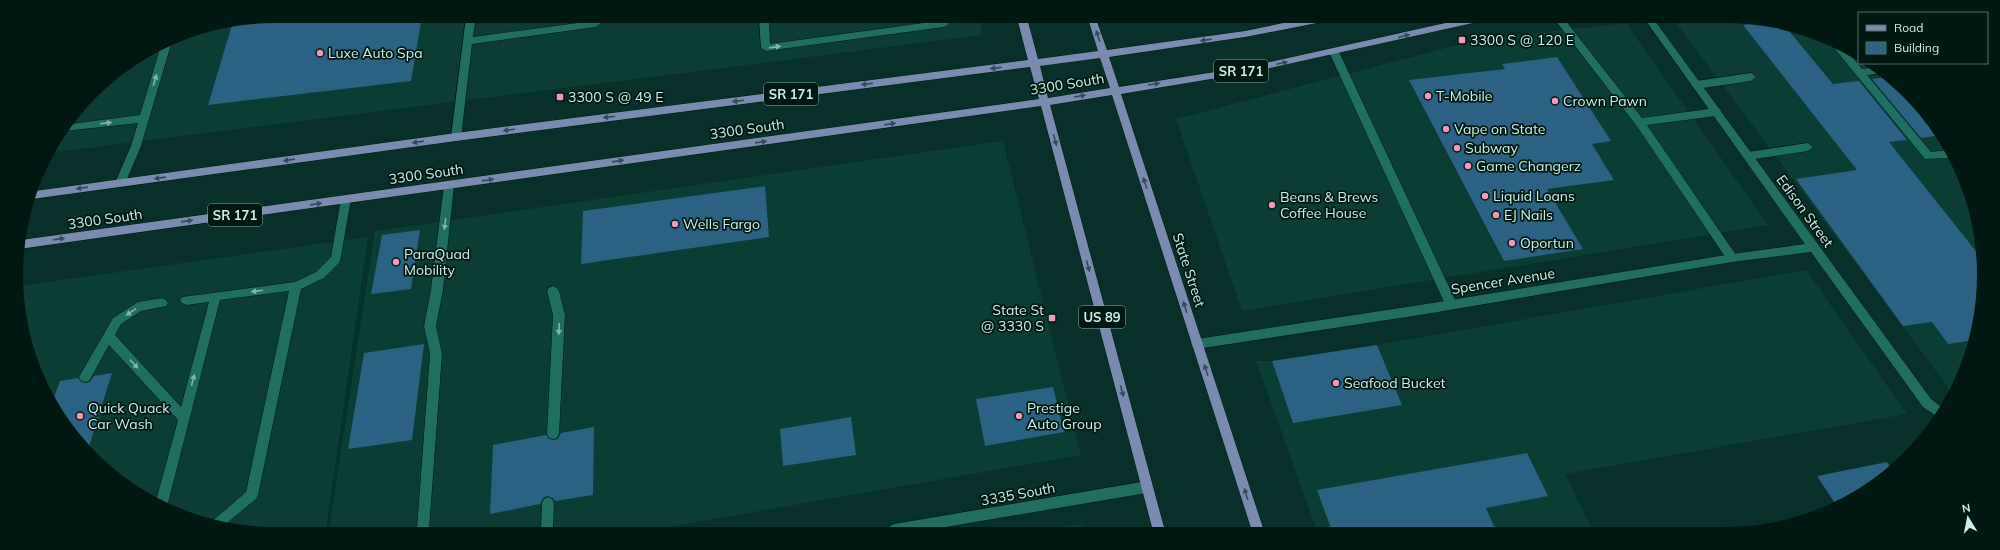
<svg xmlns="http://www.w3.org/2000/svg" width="2000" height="550" font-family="Mulish,sans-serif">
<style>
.built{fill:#0b3d35}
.building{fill:#2b6182}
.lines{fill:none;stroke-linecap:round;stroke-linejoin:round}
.service-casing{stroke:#011612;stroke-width:1}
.minor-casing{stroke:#011612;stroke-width:1}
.primary-casing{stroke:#011612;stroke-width:1}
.service{fill:#206e60;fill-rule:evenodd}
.minor{fill:#206e60;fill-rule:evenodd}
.primary{fill:#798bb1;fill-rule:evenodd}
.oneway{fill:#364b5a}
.oneway2{fill:#7fb6aa}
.poi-dot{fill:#f09ab7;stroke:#001712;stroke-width:1.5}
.labels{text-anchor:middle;stroke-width:3.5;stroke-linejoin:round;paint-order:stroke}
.shield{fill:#001712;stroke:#8fafa7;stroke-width:1}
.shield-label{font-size:13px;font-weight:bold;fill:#ccf0e7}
.poi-label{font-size:14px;fill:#ccf0e7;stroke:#001712;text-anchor:start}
.street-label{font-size:14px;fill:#ccf0e7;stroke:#001712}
</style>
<rect width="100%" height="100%" fill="#063029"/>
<path class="built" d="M275 16 979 18 983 35 49 153 104 80 176 36Z
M1675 21H1775L1859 56V63H1872L1940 131 1979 224V325L1953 394Z
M1626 23 1768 225 1242 311 1176 119 1476 40Z
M1003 141 1081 455 650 530 329 529 375 231Z
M368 237 326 529H225L131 490 69 432 25 342 19 286Z
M1806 270 1907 414 1565 474 1593 532 1317 531 1256 361H1272L1377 345Z
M1081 524 1083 531H1039Z"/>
<path class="building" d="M275 16H422L411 81 208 105 232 25Z
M1774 21 1784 25 1833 84 1859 81 1907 140 1889 142 1979 255V325L1974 340 1948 344 1932 322 1903 326 1796 179 1857 170 1743 25Z
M1557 57 1611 141 1592 144 1614 180 1547 189 1583 249 1504 261 1409 80 1505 69 1502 64Z
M1886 77 1940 131 1942 135 1921 138 1872 79Z
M765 186 769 237 581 264 583 211Z
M420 230 411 289 371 294 382 235Z
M424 344 412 440 348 449 364 353Z
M1377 345 1402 405 1293 423 1272 361Z
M112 373 88 450 69 432 53 400 60 381 78 378 81 382 85 383 90 382 94 376Z
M1053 387 1064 432 985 446 976 399Z
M851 417 856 455 783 466 780 429Z
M594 427 593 495 555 501 553 498 547 496 543 498 540 504 490 514 493 445 546 435 549 439 553 440 558 439 561 433Z
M1527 453 1548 496 1486 508 1496 531H1332L1317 490Z
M1887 462 1892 470 1838 508 1817 476Z"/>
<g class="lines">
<defs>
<path id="service" d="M466 17H476L473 37 593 21 598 17H609L596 27 472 44 461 137 456 141 451 137Z
M759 18H769L770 44 938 21 937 18H947L949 24 944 27 766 51 761 48Z
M1555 20H1565L1642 118 1716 108 1720 109 1721 112 1720 115 1716 116 1647 125 1736 255 1737 258 1736 261H1728L1636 125Z
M171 39 172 41 141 146 124 186H116L115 183 131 146 138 123 65 131 71 124 140 115 161 45Z
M1834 45 1846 50 1862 69 1876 67 1882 73 1867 75 1931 152 1948 150 1951 158 1925 159 1835 49Z
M1334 49 1339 52 1457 304 1455 307 1451 309 1447 307 1445 304 1329 52Z
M1751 73 1756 77 1751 81 1696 89 1691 85 1696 81Z
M1808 143 1813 147 1808 151 1748 160 1743 156 1748 152Z
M449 181 454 185 443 290 436 326 442 354 429 529H417L430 354 424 326 431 290 444 185Z
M346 195 351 199 340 262 324 278 301 289 258 495 256 499 221 528 210 523 246 492 289 291 220 300 168 503 167 505 156 501 178 420 109 345 89 381 85 382 81 381 79 377 113 318 138 302 162 298 166 300 168 303 166 306 141 311 121 324 115 335 181 407 209 302 186 305 182 303 180 300 182 297 295 282 316 272 331 257 341 199Z
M553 286 557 288 559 291 565 315 559 434 557 438 553 439 549 438 547 434 553 315 547 291 549 288Z
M548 497 552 499 554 503 553 530H541L542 503 544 499Z"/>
<path id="minor" d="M1646 21H1655L1931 399 1945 410 1939 418 1923 407 1811 252 1732 262 1420 315 1197 349 1193 347 1191 344 1193 341 1197 339 1420 305 1732 254 1805 244Z
M1147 481 1151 483 1153 487 1151 491 1147 493 928 530H888L890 526 894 524Z"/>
<path id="primary" d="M1017 18H1027L1038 59 1098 51 1088 19H1096L1107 50 1245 31 1303 19H1326L1322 22 1245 37 1109 57 1119 87 1247 67 1459 20H1478L1473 23 1247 73 1121 94 1264 531H1252L1112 95 1050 105 1165 531H1153L1041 106 19 249 21 240 1039 99 1030 67 456 141 32 199 35 191 456 133 1028 60ZM1100 58 1110 88 1048 98 1040 66Z"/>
</defs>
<use href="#service" class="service-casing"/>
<use href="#minor" class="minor-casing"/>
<use href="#primary" class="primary-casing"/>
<use href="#service" class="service"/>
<use href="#minor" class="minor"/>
<use href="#primary" class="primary"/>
</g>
<defs><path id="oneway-solid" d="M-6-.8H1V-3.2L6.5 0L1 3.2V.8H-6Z"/></defs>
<g class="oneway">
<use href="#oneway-solid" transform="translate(1098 36) rotate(-108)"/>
<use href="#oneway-solid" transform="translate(1404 36) rotate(-13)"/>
<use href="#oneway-solid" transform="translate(1206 40) rotate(172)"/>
<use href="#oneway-solid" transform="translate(1282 63) rotate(-12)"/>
<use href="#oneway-solid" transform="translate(996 68) rotate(173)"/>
<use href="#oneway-solid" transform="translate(867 84) rotate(173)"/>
<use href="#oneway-solid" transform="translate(1154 84) rotate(-9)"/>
<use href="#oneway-solid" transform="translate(1080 96) rotate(-9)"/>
<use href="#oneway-solid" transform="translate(738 101) rotate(173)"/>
<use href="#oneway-solid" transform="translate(609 117) rotate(173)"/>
<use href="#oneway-solid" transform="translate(890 124) rotate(-8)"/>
<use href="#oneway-solid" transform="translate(509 130) rotate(173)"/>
<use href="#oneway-solid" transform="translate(1055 140) rotate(75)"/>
<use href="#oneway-solid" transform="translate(418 142) rotate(172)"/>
<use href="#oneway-solid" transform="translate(761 142) rotate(-8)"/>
<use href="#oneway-solid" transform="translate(289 160) rotate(172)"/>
<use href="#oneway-solid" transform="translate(618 161) rotate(-8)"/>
<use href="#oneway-solid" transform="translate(160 178) rotate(172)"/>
<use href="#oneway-solid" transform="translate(488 180) rotate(-8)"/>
<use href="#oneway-solid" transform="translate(1145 183) rotate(-108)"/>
<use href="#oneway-solid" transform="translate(82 188) rotate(172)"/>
<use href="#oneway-solid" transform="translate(316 204) rotate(-8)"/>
<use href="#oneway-solid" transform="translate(187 221) rotate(-8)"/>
<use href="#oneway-solid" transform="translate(59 239) rotate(-8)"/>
<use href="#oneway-solid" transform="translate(1088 266) rotate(75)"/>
<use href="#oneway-solid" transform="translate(1185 307) rotate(-108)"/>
<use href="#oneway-solid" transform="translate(1206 370) rotate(-108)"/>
<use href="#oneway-solid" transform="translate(1122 391) rotate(75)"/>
<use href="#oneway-solid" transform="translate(1246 494) rotate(-107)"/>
</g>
<g class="oneway2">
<use href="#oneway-solid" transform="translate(775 47) rotate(-8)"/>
<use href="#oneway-solid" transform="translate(155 80) rotate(-73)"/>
<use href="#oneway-solid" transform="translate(106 123) rotate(-7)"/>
<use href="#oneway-solid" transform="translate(445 224) rotate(97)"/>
<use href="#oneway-solid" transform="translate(257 291) rotate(173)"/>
<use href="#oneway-solid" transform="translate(131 312) rotate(146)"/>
<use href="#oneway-solid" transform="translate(559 329) rotate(93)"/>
<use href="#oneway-solid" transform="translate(134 364) rotate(47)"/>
<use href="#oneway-solid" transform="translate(193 380) rotate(-75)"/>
</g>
<g class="poi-dot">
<rect x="1458" y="36" width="8" height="8" rx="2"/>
<circle cx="320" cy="53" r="4"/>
<circle cx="1428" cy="96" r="4"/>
<rect x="556" y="93" width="8" height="8" rx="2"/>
<circle cx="1555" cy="101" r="4"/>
<circle cx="1446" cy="129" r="4"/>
<circle cx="1457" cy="148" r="4"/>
<circle cx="1468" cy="166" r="4"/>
<circle cx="1485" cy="196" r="4"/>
<circle cx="1272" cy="205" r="4"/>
<circle cx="1496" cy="215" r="4"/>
<circle cx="675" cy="224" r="4"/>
<circle cx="1512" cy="243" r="4"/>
<circle cx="396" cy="262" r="4"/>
<rect x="1048" y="314" width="8" height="8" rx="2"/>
<circle cx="1336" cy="383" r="4"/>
<circle cx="80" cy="416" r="4"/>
<circle cx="1019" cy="416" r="4"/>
</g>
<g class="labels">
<g class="shield">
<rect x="1214" y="60" width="54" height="22" rx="3"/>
<rect x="764" y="83" width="54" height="22" rx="3"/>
<rect x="208" y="204" width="54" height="22" rx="3"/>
<rect x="1079" y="306" width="46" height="22" rx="3"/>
</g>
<g class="shield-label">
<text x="1241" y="76">SR 171</text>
<text x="791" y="99">SR 171</text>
<text x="235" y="220">SR 171</text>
<text x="1102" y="322">US 89</text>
</g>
<g class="poi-label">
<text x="1470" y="45">3300 S @ 120 E</text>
<text x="328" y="58">Luxe Auto Spa</text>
<text x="1436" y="101">T-Mobile</text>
<text x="568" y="102">3300 S @ 49 E</text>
<text x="1563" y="106">Crown Pawn</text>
<text x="1454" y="134">Vape on State</text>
<text x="1465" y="153">Subway</text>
<text x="1476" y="171">Game Changerz</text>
<text x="1493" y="201">Liquid Loans</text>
<text x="1280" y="202">Beans &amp; Brews<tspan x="1280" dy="16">Coffee House</tspan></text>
<text x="1504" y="220">EJ Nails</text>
<text x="683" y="229">Wells Fargo</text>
<text x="1520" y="248">Oportun</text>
<text x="404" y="259">ParaQuad<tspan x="404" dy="16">Mobility</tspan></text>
<text x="1044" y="315" text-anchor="end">State St<tspan x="1044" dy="16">@ 3330 S</tspan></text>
<text x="1344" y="388">Seafood Bucket</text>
<text x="88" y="413">Quick Quack<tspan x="88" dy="16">Car Wash</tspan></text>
<text x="1027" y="413">Prestige<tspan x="1027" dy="16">Auto Group</tspan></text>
</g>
<g class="street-label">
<text transform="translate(1067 84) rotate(-9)" y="5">3300 South</text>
<text transform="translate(747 129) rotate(-8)" y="5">3300 South</text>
<text transform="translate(426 174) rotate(-8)" y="5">3300 South</text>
<text transform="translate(1805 211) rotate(54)" y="5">Edison Street</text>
<text transform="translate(105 219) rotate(-8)" y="5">3300 South</text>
<text transform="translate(1189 270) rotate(72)" y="5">State Street</text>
<text transform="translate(1503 281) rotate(-9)" y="5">Spencer Avenue</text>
<text transform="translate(1018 494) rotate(-10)" y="5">3335 South</text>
</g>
</g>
<path d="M0 0H2000V550H0ZM275 23H1725A252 252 0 0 1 1977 275V275A252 252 0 0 1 1725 527H275A252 252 0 0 1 23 275V275A252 252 0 0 1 275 23Z" fill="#001712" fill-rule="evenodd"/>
<rect x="1858" y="12" width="130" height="52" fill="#001712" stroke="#526e67"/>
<rect x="1866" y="25" width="20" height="6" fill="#798bb1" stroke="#526e67"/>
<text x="1894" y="32" font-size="12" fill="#ccf0e7">Road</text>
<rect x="1866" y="42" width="20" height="12" fill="#2b6182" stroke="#526e67"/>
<text x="1894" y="52" font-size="12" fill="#ccf0e7">Building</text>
<g transform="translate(1968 518) rotate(350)" stroke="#001712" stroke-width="3" paint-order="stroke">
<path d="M0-3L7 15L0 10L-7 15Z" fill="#ccf0e7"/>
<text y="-6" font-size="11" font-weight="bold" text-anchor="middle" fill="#ccf0e7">N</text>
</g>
</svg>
